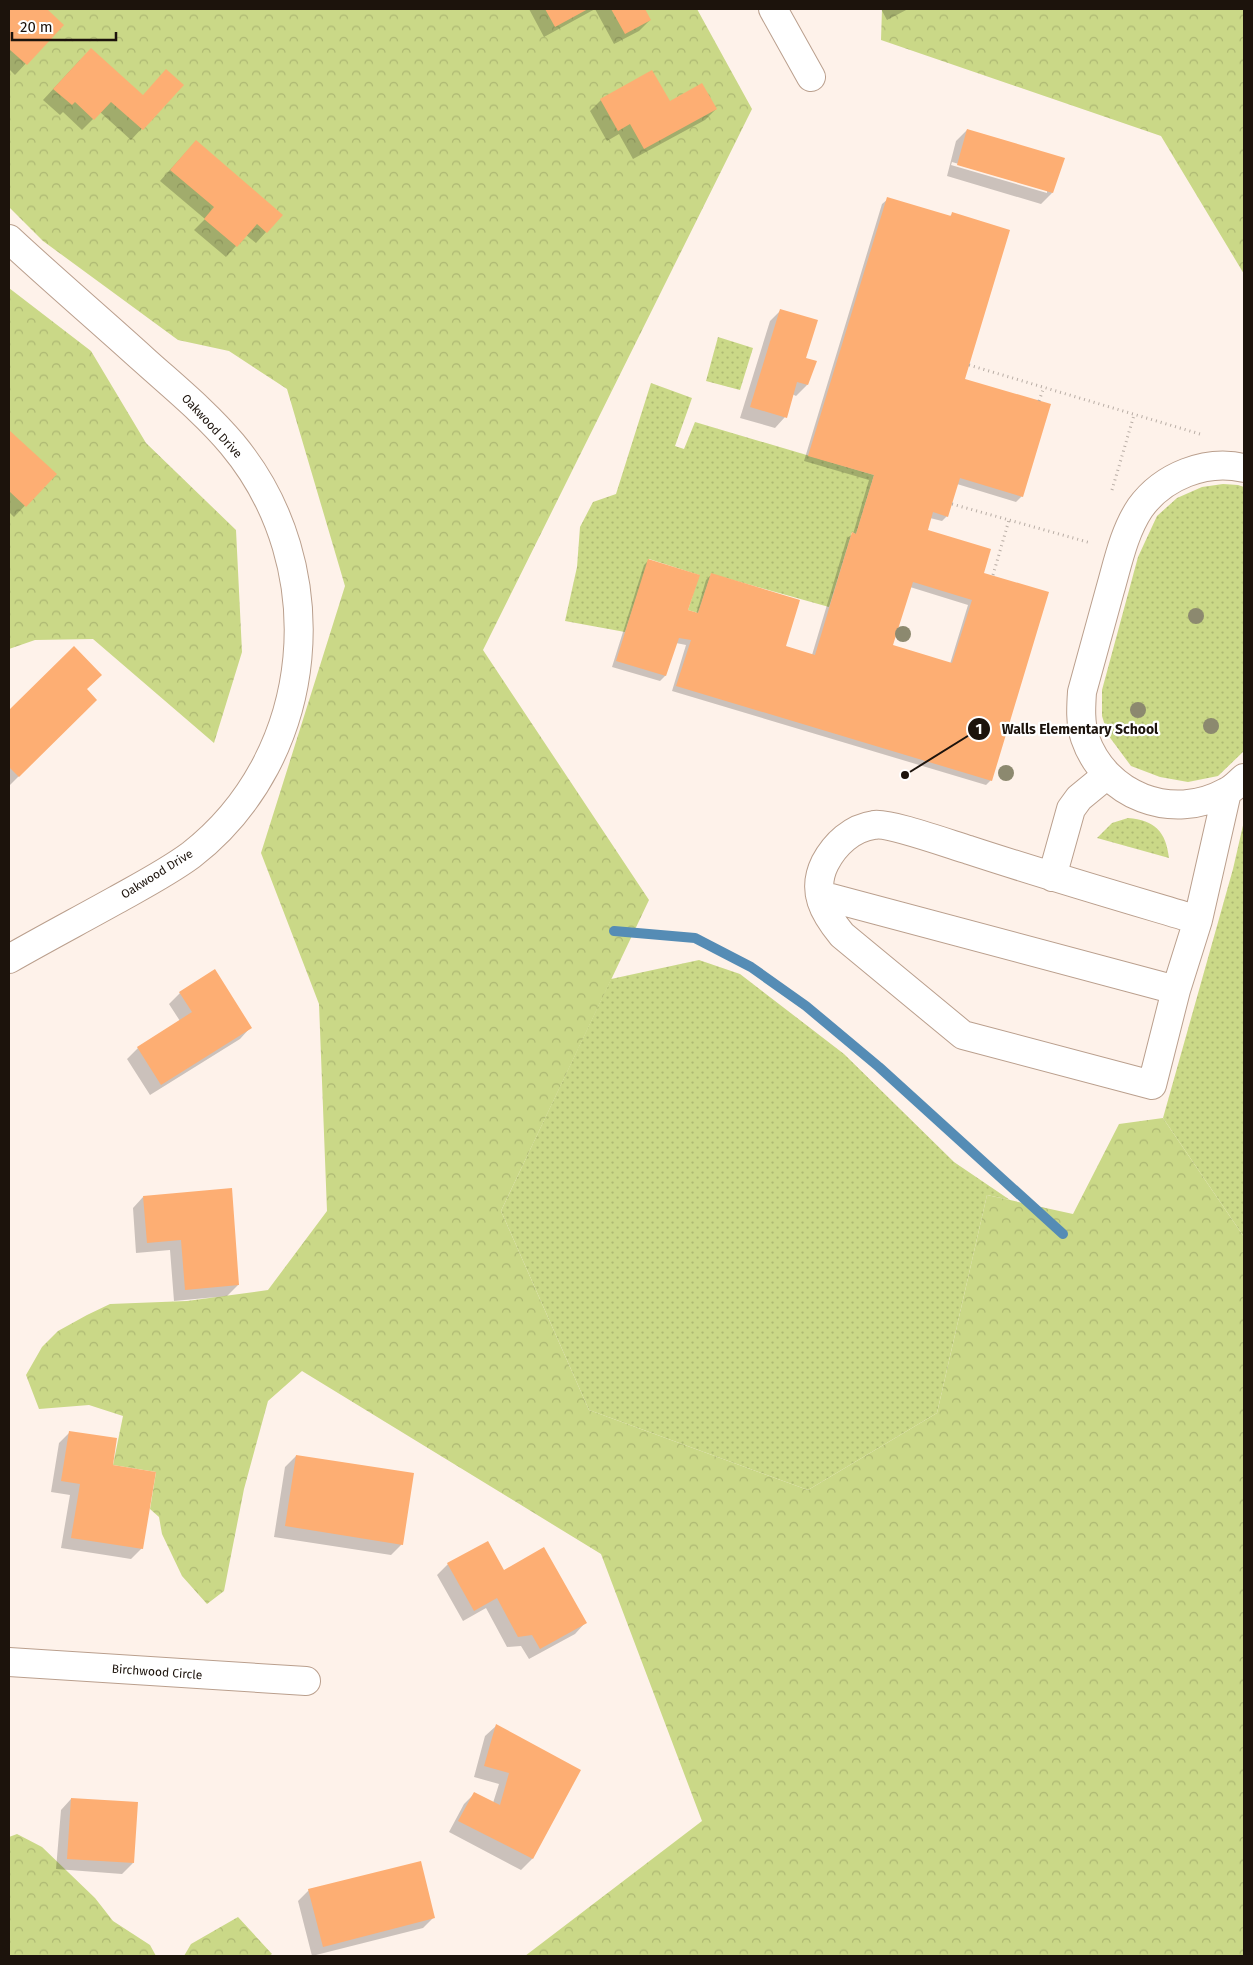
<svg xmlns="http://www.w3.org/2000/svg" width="1253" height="1965" font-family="'Fira Sans',sans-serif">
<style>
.green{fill:url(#green-dots)}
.forest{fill:url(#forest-crowns)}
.shadow{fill:#0003;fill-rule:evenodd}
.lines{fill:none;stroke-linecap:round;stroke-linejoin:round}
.stream{stroke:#558cb5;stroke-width:10}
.building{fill:#fdae73;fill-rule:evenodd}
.minor-casing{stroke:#ba9f8d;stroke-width:30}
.path{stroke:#b8ada5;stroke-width:3;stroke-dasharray:1 4;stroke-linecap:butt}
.minor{stroke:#fff;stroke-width:28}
.tree{fill:#8c896f}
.labels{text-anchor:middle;stroke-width:4.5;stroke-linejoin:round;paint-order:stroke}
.street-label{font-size:12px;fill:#1c130c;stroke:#fff}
.leader{fill:none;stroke:#1c130c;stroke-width:2}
.callout-dot{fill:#1c130c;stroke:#fff;stroke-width:2}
.mark-label{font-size:15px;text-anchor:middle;font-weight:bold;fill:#fff}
.callout-label{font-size:14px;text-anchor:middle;font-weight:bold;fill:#1c130c;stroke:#fff;stroke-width:4.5;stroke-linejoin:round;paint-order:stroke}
</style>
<defs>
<pattern id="green-dots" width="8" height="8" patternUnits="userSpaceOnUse" patternTransform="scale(1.25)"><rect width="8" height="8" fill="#cad887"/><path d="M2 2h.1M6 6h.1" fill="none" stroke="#adb873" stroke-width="1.8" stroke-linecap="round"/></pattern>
<pattern id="forest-crowns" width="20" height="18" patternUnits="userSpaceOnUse" patternTransform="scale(1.25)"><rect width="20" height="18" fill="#cad887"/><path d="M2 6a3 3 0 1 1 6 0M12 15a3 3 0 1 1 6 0" fill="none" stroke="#adb873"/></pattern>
</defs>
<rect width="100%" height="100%" fill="#fef2ea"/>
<path class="green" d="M718 337 753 348 740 390 706 381Z
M651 383 692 398 675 446 684 449 695 422 874 475 856 534 852 532 829 607 711 574 698 613 688 610 699 575 649 559 625 632 565 621 577 567 580 527 593 502 616 494Z
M1223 484 1238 485 1244 487V751L1218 776 1188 782 1160 777 1131 766 1108 735 1102 716V690L1138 557 1157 516 1177 498 1202 487Z
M1128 818C1155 820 1166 832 1169 858L1097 838 1112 823Z
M1244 821V1237L1163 1118 1233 869Z
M699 960 740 974 844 1054 954 1162 1010 1200 987 1195 937 1413 808 1490 589 1410 501 1211 611 979Z"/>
<path class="forest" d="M9 9H697L752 109 483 650 649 900 501 1211 589 1410 808 1490 937 1413 987 1195 1073 1214 1119 1124 1163 1118 1244 1237V1956H525L702 1821 601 1554 302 1371 268 1401 244 1489 224 1591 207 1604 182 1576 162 1534 159 1517 150 1509 156 1472 113 1465 123 1416 89 1405 39 1409 26 1375 42 1347 58 1331 87 1315 110 1304 187 1301 268 1290 327 1211 319 1004 261 853 345 586 287 389 229 351 178 340 43 241 9 207Z
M882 9H1244V274L1161 136 881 40Z
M9 288 91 351 146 443 236 530 242 652 214 743 93 639 35 640 9 649Z
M17 1834 42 1847 95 1898 113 1921 150 1945 156 1956H9V1837Z
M238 1917 272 1954 269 1956H184L191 1944Z"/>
<path class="shadow" d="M9 9H45L62 25 15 75 9 69Z
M529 9H644L650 20 639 31 614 44 595 9 544 37Z
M881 9H908L887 20Z
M80 60 142 96 182 85 131 140 100 112 82 130 63 112 60 115 43 100Z
M601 100 669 102 716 109 705 120 633 159 619 134 607 141 590 111Z
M967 130 1063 159 1052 193 1041 204 947 176 956 141ZM952 162 1047 190V193L951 165Z
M196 141 266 232 256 243 246 235 226 257 194 230 205 219 160 181Z
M888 199 949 217 952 214 963 379 1022 496 1016 502 957 484 947 516 942 521 930 518 926 531 982 573 991 780 986 785 672 691 686 645 676 643 665 676 660 681 612 667 644 565 649 560 687 611 696 614 706 580 711 575 784 647 812 655 847 538 853 534 869 480 804 461 882 204ZM910 587 968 605 950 664 891 646Z
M781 310 804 358 807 385 796 396 792 394 785 417 775 428 740 418 770 321Z
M9 432 55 474 14 517 9 512Z
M74 648 85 689 95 700 9 786V712Z
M180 993 250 1028 240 1039 150 1095 127 1059 138 1048 180 1021 169 1004Z
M143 1197 238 1285 227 1296 174 1301 170 1250 136 1253 133 1208Z
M70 1432 111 1466 142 1548 131 1559 61 1548 70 1495 51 1492 59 1443Z
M296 1456 402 1544 391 1555 274 1537 285 1467Z
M448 1564 503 1571 585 1623 575 1634 529 1659 521 1646 507 1647 486 1608 463 1621 437 1575Z
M496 1726 579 1770 532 1859 521 1870 449 1832 464 1804 475 1793 493 1803 499 1784 474 1777 485 1736Z
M71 1799 133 1863 122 1874 56 1869 61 1810Z
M309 1890 434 1917 423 1928 312 1956 298 1901Z"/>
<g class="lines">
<path class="stream" d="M614 931 695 938 751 967 806 1006 879 1067 1063 1234"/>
</g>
<path class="building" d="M9 9H47L64 25 27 65 9 49Z
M545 9H588L555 27Z
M611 9H645L651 20 625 34Z
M91 48 143 95 166 69 184 85 143 130 111 102 94 120 75 102 72 105 53 89Z
M652 70 670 101 702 83 717 109 644 149 630 124 618 131 600 99Z
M967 129 1065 158 1053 193 957 165Z
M196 140 283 215 267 233 257 224 237 247 204 219 214 207 170 170Z
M887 197 951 216 952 212 1010 230 965 379 1051 404 1023 497 960 478 948 517 933 512 928 530 991 549 984 573 1049 592 992 781 676 686 691 640 679 638 666 676 616 661 648 559 700 575 688 610 698 613 711 573 800 600 786 646 815 655 852 532 856 534 874 475 808 456ZM913 582 972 600 952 663 893 645Z
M780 309 818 320 806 358 817 361 808 385 797 382 787 418 750 407Z
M9 430 57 474 26 507 9 491Z
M74 646 102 675 87 689 97 700 19 777 9 767V710Z
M215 969 252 1028 161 1085 137 1047 192 1012 179 992Z
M232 1188 239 1285 185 1290 181 1240 147 1243 143 1196Z
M69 1431 117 1438 113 1465 156 1472 143 1549 71 1538 80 1484 61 1481Z
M296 1455 414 1473 403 1545 285 1526Z
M488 1541 504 1570 544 1547 587 1623 540 1649 532 1635 518 1637 497 1598 474 1611 447 1563Z
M496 1724 581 1770 533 1859 458 1821 474 1792 500 1805 509 1773 484 1766Z
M71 1798 138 1802 134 1863 67 1859Z
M421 1861 435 1918 323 1947 308 1889Z"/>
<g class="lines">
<defs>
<path id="minor" d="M773 9 811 77
M9 239C53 280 99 319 144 360 174 387 206 413 232 444 334 566 318 756 191 855 168 872 141 886 116 900 80 920 44 939 9 959
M1244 468C1206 459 1163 476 1140 508 1124 532 1118 562 1110 590 1101 624 1091 658 1082 692 1081 707 1080 723 1085 738 1105 796 1172 822 1226 792 1233 789 1238 783 1244 778
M1052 877 1071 809 1079 798 1107 775
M820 895 1176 990
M1198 920C1121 897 1045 875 969 850 952 845 888 822 874 825 852 828 835 844 825 863 811 891 824 913 842 935L963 1035 1152 1085 1176 990 1198 920 1227 792
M9 1662 306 1681"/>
</defs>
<use href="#minor" class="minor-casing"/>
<path class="path" d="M969 365 1200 434
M1039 401 1044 387
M1112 490 1134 415
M952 504 1091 543
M993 575 1009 520"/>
<use href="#minor" class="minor"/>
</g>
<g class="tree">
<circle cx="1196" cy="616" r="8"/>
<circle cx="903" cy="634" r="8"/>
<circle cx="1138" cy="710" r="8"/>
<circle cx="1211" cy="726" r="8"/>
<circle cx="1006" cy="773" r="8"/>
</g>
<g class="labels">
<g class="street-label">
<text transform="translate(212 426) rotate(47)" y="4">Oakwood Drive</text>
<text transform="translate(157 874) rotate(-32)" y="4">Oakwood Drive</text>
<text transform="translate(157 1672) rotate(4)" y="4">Birchwood Circle</text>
</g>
</g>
<path class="leader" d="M905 775L979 729"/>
<g class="callout-dot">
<circle cx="905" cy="775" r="5"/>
<circle cx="979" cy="729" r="12"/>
</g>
<g class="mark-label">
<text x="979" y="734">1</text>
</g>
<g class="callout-label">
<text x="1080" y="734">Walls Elementary School</text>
</g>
<rect width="1253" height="1965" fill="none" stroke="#1c130c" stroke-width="20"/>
<path d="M12 32v8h104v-8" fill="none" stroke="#1c130c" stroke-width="2.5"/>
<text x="20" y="32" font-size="15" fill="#1c130c" stroke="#ffffff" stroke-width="4" paint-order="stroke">20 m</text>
</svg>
